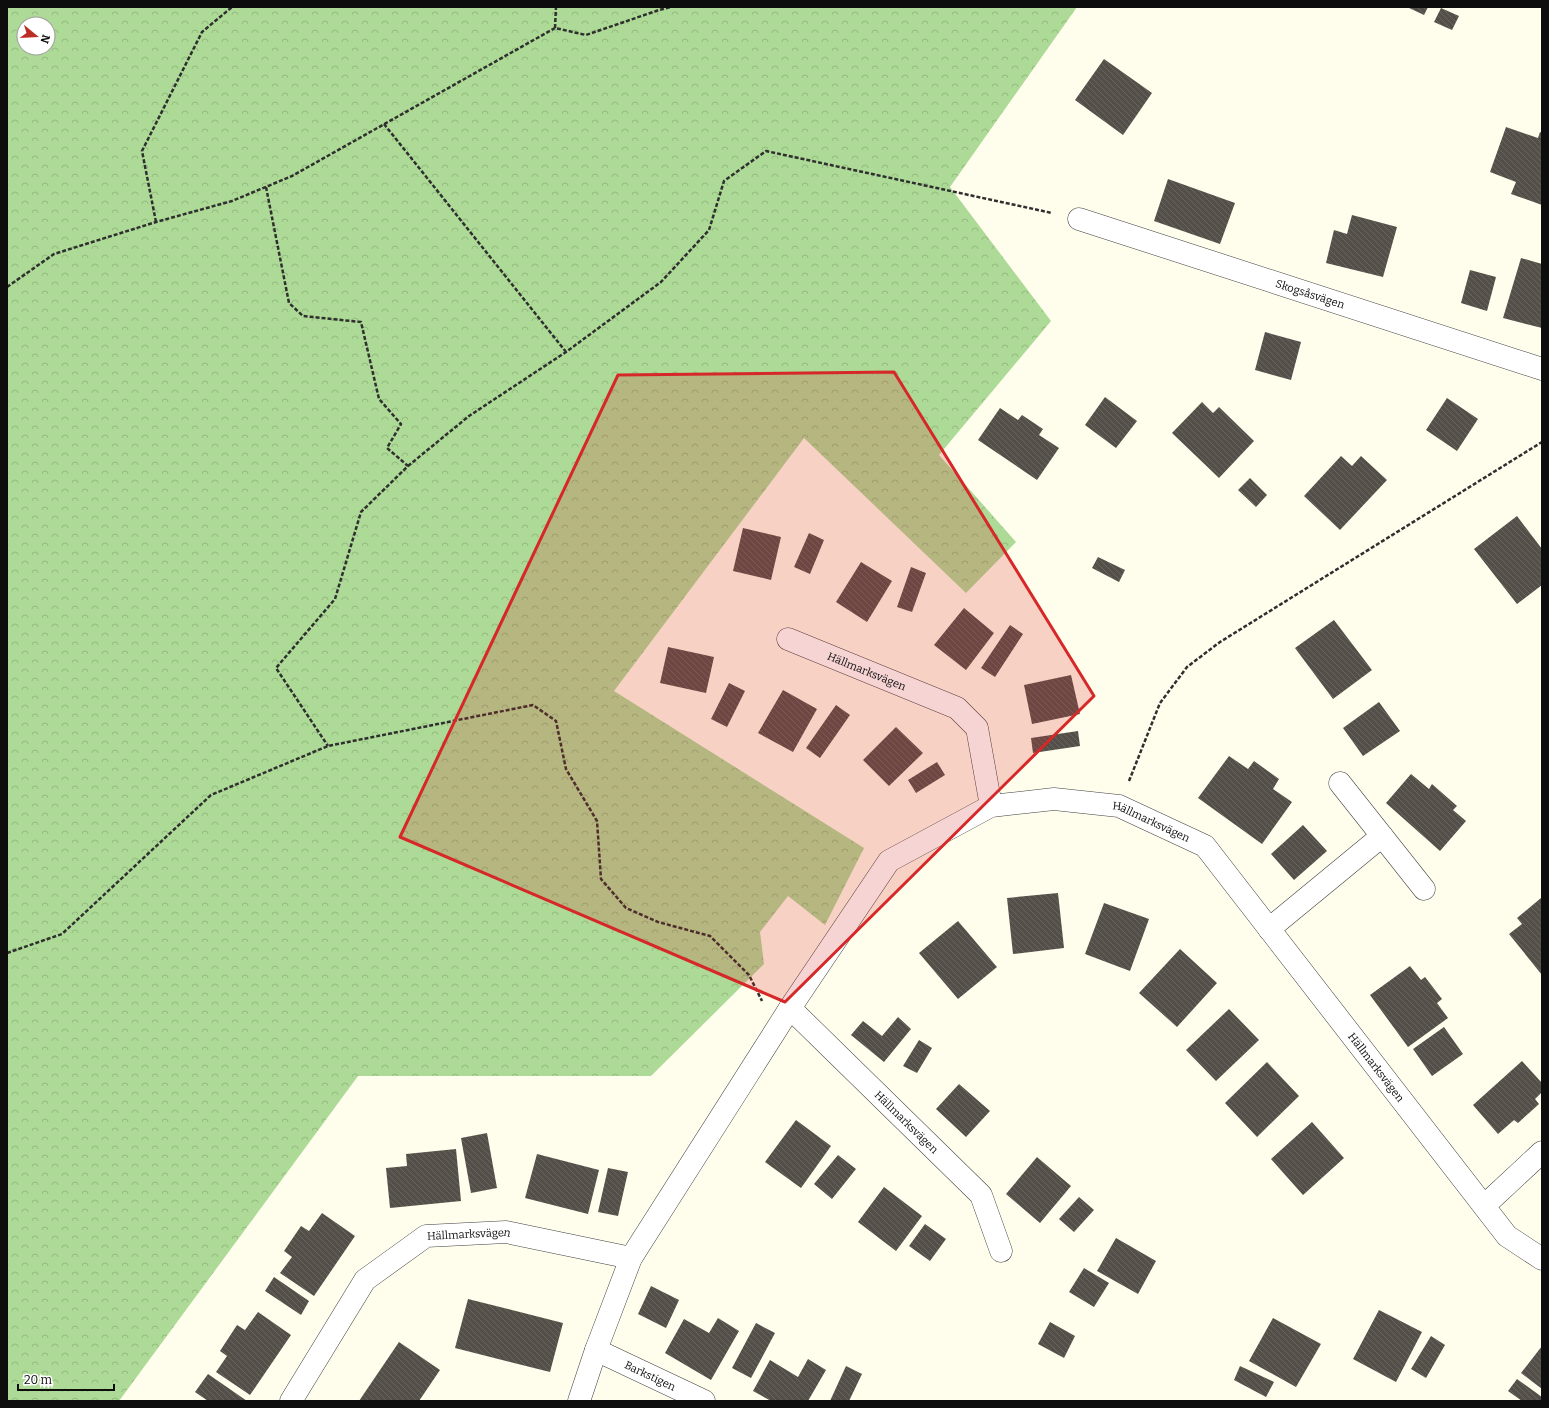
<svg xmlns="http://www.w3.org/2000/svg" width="1549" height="1408" font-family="Bitter,serif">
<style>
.forest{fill:url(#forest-crowns);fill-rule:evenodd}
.building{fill:url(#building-back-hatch)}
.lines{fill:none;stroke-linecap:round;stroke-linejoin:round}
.street-casing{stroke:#404040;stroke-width:23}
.path{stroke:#2f2f2f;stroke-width:2.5;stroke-dasharray:4 2;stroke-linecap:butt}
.street{stroke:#fff;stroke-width:22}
.marked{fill:#d62828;fill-opacity:0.2;stroke:#d62828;stroke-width:3;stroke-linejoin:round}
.labels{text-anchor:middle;stroke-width:4;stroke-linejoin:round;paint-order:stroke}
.street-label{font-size:11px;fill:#0d0d0d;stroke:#fff}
</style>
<defs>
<pattern id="forest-crowns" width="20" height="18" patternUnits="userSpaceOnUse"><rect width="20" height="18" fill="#adda96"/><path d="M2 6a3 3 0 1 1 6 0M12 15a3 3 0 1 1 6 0" fill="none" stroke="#94ba80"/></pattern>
<pattern id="building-back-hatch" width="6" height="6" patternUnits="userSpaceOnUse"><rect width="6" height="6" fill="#554f49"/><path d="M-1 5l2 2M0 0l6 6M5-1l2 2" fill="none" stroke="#68645f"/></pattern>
</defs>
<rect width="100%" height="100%" fill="#fffdec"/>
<path class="forest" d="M7 7H1077L950 187 1051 321 939 455 1016 542 966 593 804 438 614 691 864 848 825 925 788 896 760 932 764 964 651 1076H358L119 1401H7ZM24 24H48V48H24Z"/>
<path class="building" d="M1407 7H1428L1424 15Z
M1441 8 1459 16 1452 30 1434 22Z
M1104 59 1152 93 1123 135 1075 100Z
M1506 127 1538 138 1540 132 1542 133V205L1511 194 1516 182 1490 172Z
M1168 179 1235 203 1220 244 1154 221Z
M1352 215 1397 227 1383 277 1326 263 1334 230 1347 234Z
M1521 258 1542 264V328L1503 318Z
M1470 270 1496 277 1487 311 1461 303Z
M1265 332 1301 342 1291 380 1255 370Z
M1105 397 1137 421 1116 448 1085 425Z
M1447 398 1478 419 1457 451 1426 430Z
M1202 402 1213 413 1219 407 1254 441 1219 478 1172 433Z
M1000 408 1018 420 1022 415 1043 429 1039 435 1059 448 1037 480 978 440Z
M1341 456 1352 466 1361 456 1387 480 1340 530 1304 496Z
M1250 478 1267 495 1256 507 1238 490Z
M1517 516 1542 549V585L1517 604 1474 549Z
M743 528 781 537 771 580 733 571Z
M809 533 824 540 810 574 794 567Z
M1098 557 1125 570 1119 582 1092 568Z
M861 562 892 581 867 622 836 602Z
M911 567 926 573 912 612 897 607Z
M964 608 994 633 966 670 934 645Z
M1334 620 1372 670 1333 699 1295 648Z
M1010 625 1023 634 995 677 981 668Z
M668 647 714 657 706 693 660 683Z
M1071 675 1080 714 1032 724 1024 685Z
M729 683 745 691 727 727 711 719Z
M783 690 817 709 793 752 758 733Z
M1379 702 1400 731 1363 756 1343 728Z
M836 705 850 715 820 758 806 748Z
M896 727 923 753 889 786 863 760Z
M1078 731 1080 746 1033 753 1031 738Z
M1229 756 1248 769 1254 761 1279 779 1273 789 1292 802 1262 844 1198 798Z
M937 762 945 775 916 793 908 780Z
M1411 774 1429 789 1432 784 1457 806 1453 810 1466 821 1440 851 1386 803Z
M1303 825 1327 851 1294 880 1271 854Z
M1058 893 1064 948 1013 954 1007 898Z
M1541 898 1542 899V975L1509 934 1522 924 1517 918Z
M1104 903 1149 919 1130 971 1085 954Z
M958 921 997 967 958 999 919 953Z
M1180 949 1217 983 1177 1027 1139 993Z
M1410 966 1421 980 1425 977 1442 999 1437 1003 1448 1018 1408 1047 1370 995Z
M1229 1009 1259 1040 1216 1081 1186 1050Z
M898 1017 911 1029 884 1062 851 1035 863 1021 882 1036Z
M1444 1027 1463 1054 1432 1076 1413 1049Z
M919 1040 932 1048 917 1073 903 1066Z
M1522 1061 1542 1083V1092L1535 1099 1539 1104 1518 1123 1514 1120 1498 1134 1473 1105Z
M1267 1062 1299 1096 1257 1137 1225 1103Z
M959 1084 990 1111 966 1137 936 1109Z
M796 1120 831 1146 801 1188 765 1162Z
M1312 1122 1344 1158 1303 1195 1271 1159Z
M487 1133 497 1188 471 1193 461 1138Z
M456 1149 461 1201 390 1208 386 1168 407 1166 406 1154Z
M537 1154 599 1170 588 1214 525 1198Z
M838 1155 856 1169 832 1199 814 1184Z
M1037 1157 1071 1186 1040 1223 1006 1194Z
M608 1168 628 1172 618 1216 598 1212Z
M884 1187 922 1216 896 1251 858 1222Z
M1079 1197 1094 1210 1074 1232 1059 1219Z
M322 1213 355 1236 314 1296 280 1273 292 1257 284 1251 301 1226 309 1231Z
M925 1224 946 1239 930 1261 909 1246Z
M1116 1238 1156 1261 1138 1294 1097 1271Z
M1084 1268 1109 1283 1094 1307 1069 1292Z
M274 1277 309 1301 301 1315 265 1291Z
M651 1286 679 1300 666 1328 638 1314Z
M468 1299 563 1323 550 1372 455 1348Z
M1379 1310 1422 1332 1396 1382 1353 1359Z
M258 1312 291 1335 250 1395 216 1372 227 1356 220 1351 237 1325 245 1330Z
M718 1318 739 1331 711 1380 665 1353 684 1319 709 1333Z
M1273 1318 1321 1344 1296 1387 1249 1361Z
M1050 1322 1075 1336 1064 1358 1038 1344Z
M756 1323 775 1333 751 1378 732 1368Z
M1431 1336 1445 1345 1426 1378 1411 1369Z
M399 1342 440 1370 419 1401H359Z
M1542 1346V1389L1521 1373Z
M808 1359 826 1370 808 1401H771L753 1391 770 1360 798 1377Z
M846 1366 862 1374 849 1401H830Z
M1240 1366 1274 1382 1266 1397 1234 1380Z
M208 1374 247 1401H208L195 1392Z
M1517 1379 1542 1397V1401H1522L1508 1391Z"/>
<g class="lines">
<defs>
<g id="street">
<path id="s1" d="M1079 219 1542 369"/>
<path id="s2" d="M788 639 957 708 977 728 991 806"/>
<path d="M1340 783 1424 889"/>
<path d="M1269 929 1382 836"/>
<path id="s3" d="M790 1008 981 1195 1001 1251"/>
<path d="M1484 1206 1542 1152"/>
<path id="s4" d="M596 1350 704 1401"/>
<path id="s5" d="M291 1401 365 1280 426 1236 506 1232 631 1258"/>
<path id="s6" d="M579 1401 596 1350 631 1258 790 1008 889 861 991 806 1054 799 1119 806 1205 846 1507 1236 1542 1259"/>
</g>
</defs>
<use href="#street" class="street-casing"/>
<path class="path" d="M555 28 556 7
M384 124 566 352
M266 187 289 303 303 316 361 322 379 399 401 424 387 448 408 466 361 512 335 599 276 668 328 746
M156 222 142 151 202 32 232 7
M7 287 54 254 156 222 232 201 292 176 555 28 586 35 659 10 671 7
M408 466 469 416 566 352 661 282 709 230 724 181 766 151 1052 213
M1129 781 1160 703 1187 667 1220 642 1542 442
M7 953 62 934 211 795 328 746 533 705 556 721 566 769 597 821 601 879 626 908 658 922 710 936 749 975 762 1001"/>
<use href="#street" class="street"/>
</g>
<path class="marked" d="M894 372 1094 696 785 1002 400 837 618 375Z"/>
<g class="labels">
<g class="street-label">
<text dy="4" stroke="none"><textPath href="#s1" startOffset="243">Skogsåsvägen</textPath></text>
<text dy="4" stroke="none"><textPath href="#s2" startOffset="85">Hällmarksvägen</textPath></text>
<text dy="4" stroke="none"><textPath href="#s6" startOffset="906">Hällmarksvägen</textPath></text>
<text dy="4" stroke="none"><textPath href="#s6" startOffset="1245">Hällmarksvägen</textPath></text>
<text dy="4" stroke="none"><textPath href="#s3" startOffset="163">Hällmarksvägen</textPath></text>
<text dy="4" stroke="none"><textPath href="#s5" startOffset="260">Hällmarksvägen</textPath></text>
<text dy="4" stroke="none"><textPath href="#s4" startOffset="60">Barkstigen</textPath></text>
</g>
</g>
<rect width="1549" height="1408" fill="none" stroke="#0d0d0d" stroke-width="16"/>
<g transform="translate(36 36) rotate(108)"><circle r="19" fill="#ffffff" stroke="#9e9e9e"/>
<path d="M0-3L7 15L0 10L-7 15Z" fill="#bc2d25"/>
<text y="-6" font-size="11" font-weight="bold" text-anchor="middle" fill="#0d0d0d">N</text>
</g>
<path d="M18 1384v6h96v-6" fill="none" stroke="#0d0d0d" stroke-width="2"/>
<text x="24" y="1384" font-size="12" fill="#0d0d0d" stroke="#ffffff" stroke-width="3" paint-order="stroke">20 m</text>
</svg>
